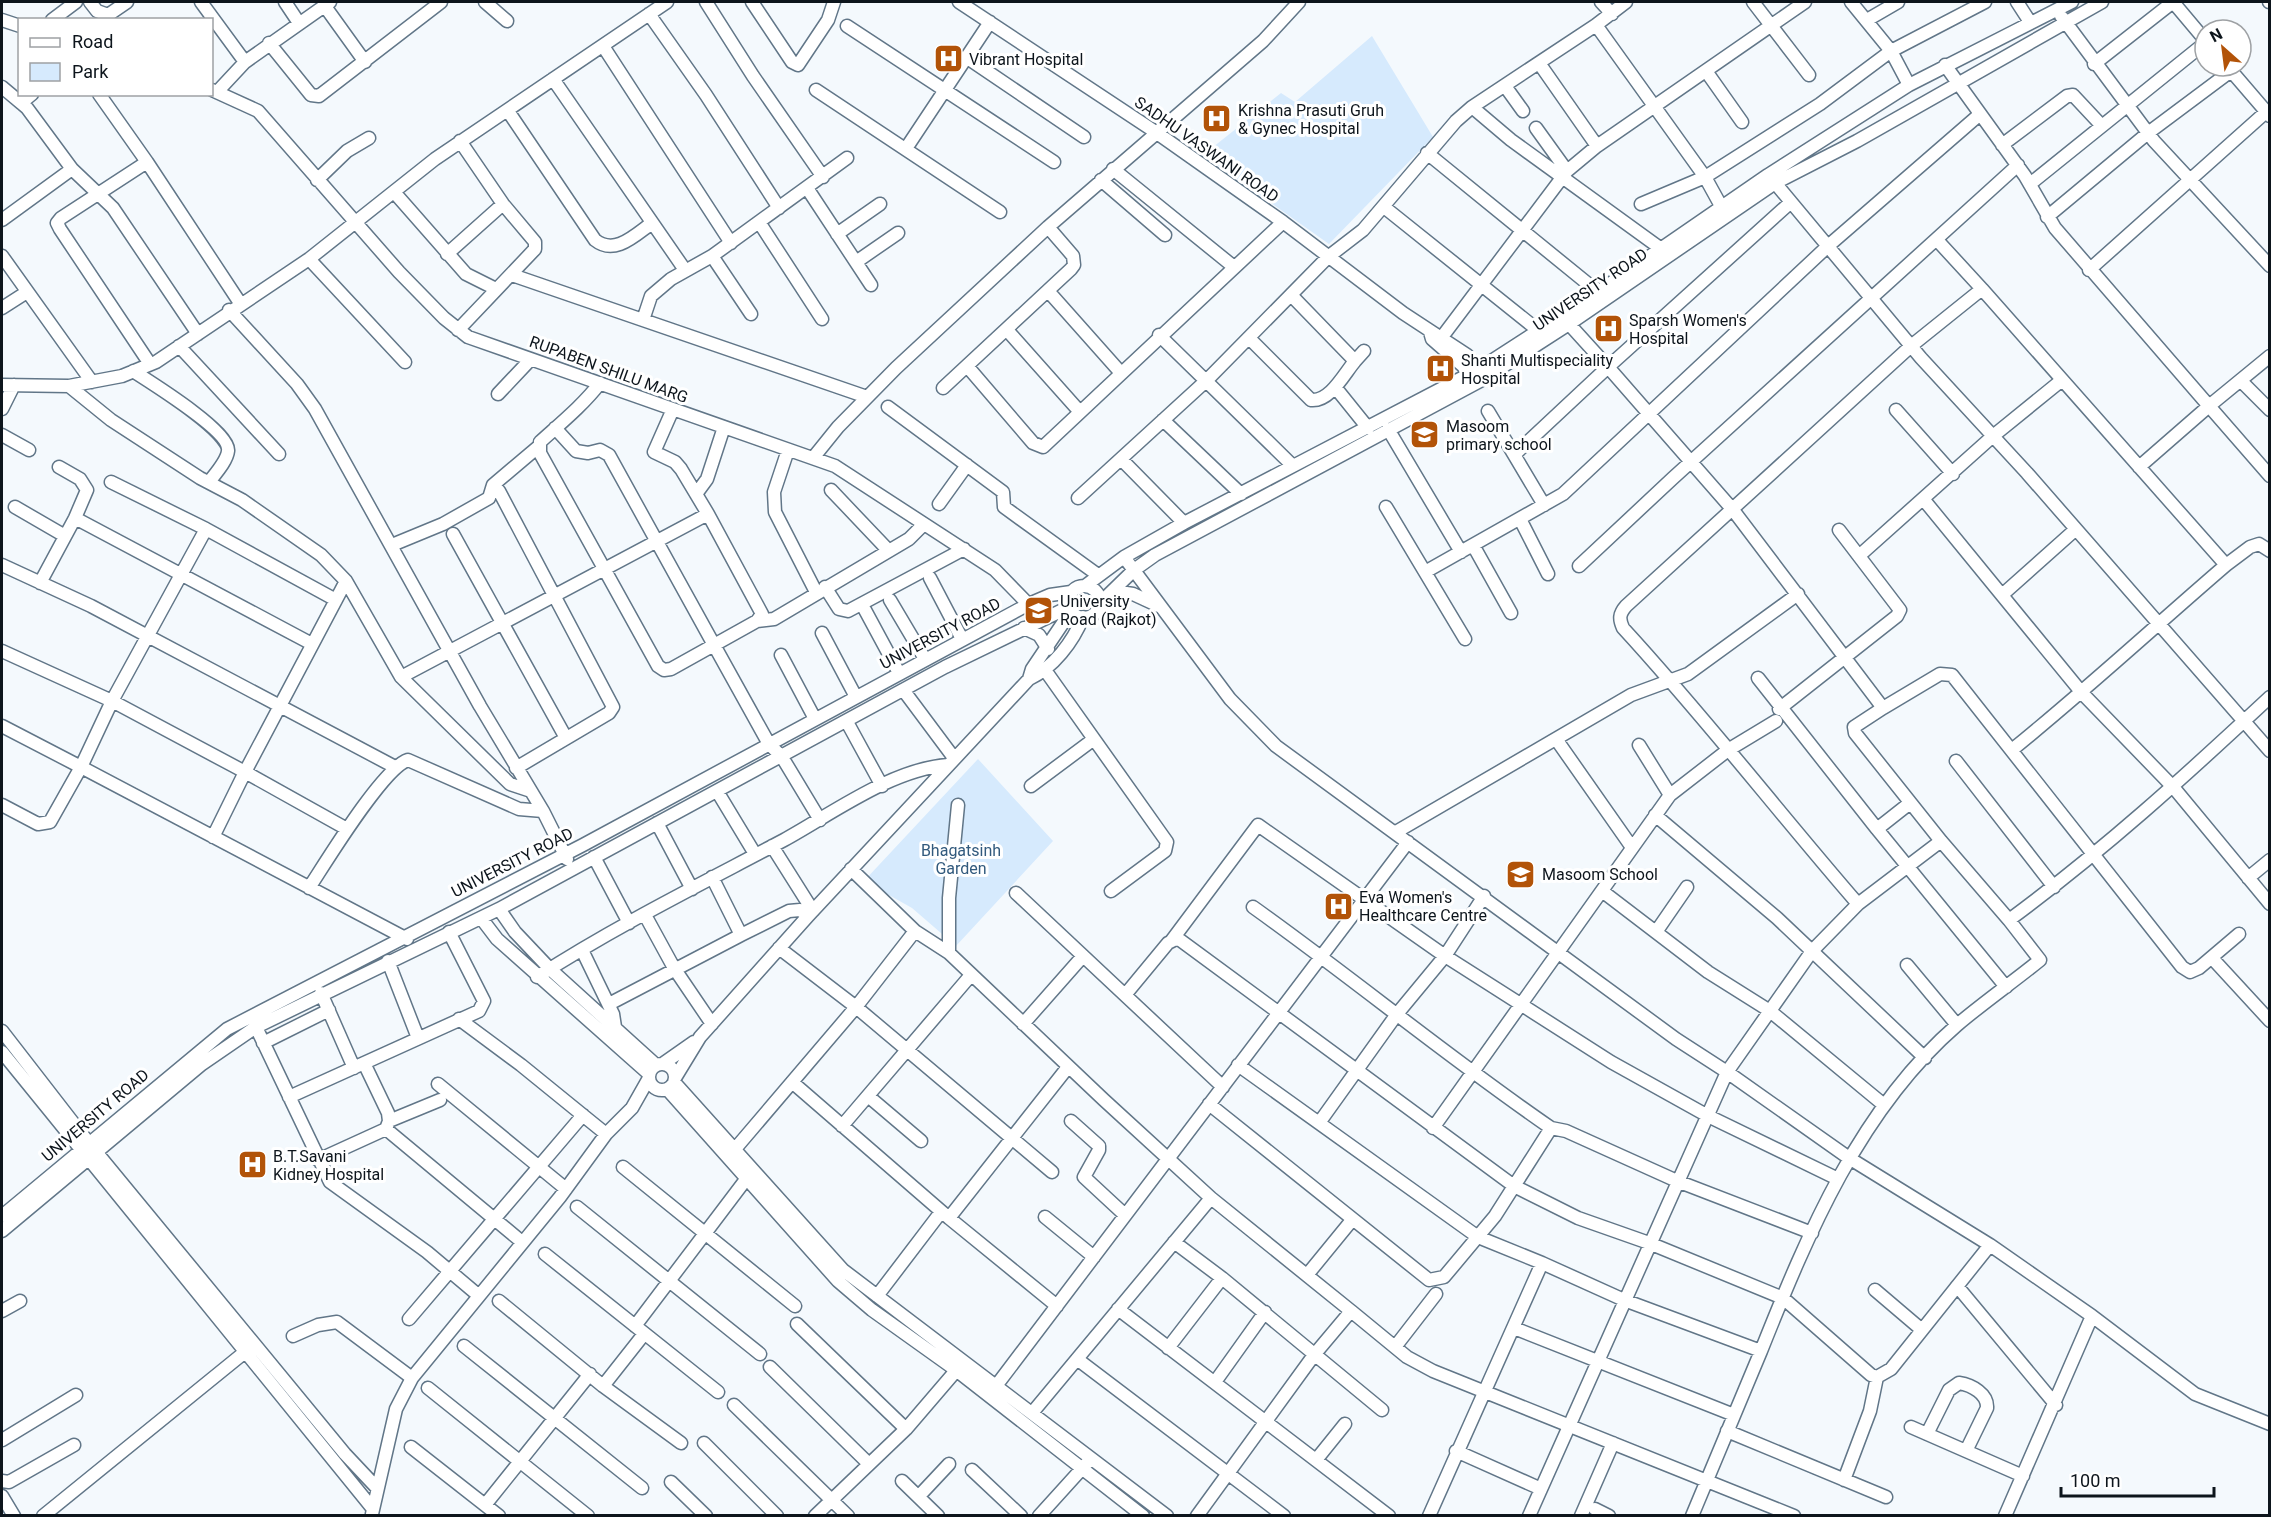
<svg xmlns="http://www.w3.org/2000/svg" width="2271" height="1517" font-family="Roboto,sans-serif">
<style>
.green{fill:#d6eafd}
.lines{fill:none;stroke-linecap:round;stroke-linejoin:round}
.minor-casing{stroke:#617688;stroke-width:15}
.minor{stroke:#fff;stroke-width:12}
.labels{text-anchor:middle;stroke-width:6;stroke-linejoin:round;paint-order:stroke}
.poi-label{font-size:16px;fill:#0d151c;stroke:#fff;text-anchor:start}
.street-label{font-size:16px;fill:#0d151c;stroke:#fff}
.park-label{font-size:16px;fill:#325a7d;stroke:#fff}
</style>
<rect width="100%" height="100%" fill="#f4f9fd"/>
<path class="green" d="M1372 36 1433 137 1329 244 1203 155 1281 93 1295 102Z
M978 759 1053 841 956 946 912 908 864 881Z"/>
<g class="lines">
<defs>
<path id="minor" d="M90 2 97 11 108 15 127 2
M201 2 245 62
M285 2 299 23
M485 2 507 21
M706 2 753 76 823 177
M752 2 792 62 798 65 828 20 834 2
M959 2 1157 133 1283 222 1403 313 1467 355 1483 375
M1601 2 1612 14
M1753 2 1809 75
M1851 2 1891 51 1909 85
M2017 2 2030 22
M2269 2H2270
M324 5 365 62
M649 14 706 95 779 208
M2061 16 2154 141 2270 266
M2 20 20 26
M52 20 76 2
M1867 20 1898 2
M1596 25 1705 177 1721 206
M847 26 1054 162
M269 43 311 95 319 96 441 2
M603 46 731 243
M966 57 1084 137
M1539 63 1597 146
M2094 64 2173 2 2205 40
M1945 65 2025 176 2055 228 2209 406 2270 356
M2227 66 2270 116
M1706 71 1742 122
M553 79 685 270
M1505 86 1523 111
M2 87 27 108 72 169 113 208 198 334
M212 90 258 111 399 272 444 318 468 337 835 466 995 570 1033 609
M816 90 1000 212
M217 92 245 62 330 2
M99 94 147 162
M21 103 32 94
M1472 107 1511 140 1660 248
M508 111 595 240C615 256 635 235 652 223
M1536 128 1567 171
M2002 145 2067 96 2073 95 2102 126
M907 147 990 22
M1427 153 1598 292
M1113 169 1234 267
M1771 178 1921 358 2027 473 2270 751
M317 180 347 151 369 138
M1101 180 1165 235
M2030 184 2205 43
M807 188 871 285
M394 192 466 274 496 289
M1791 202 1608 367 1733 510 1883 708 1854 727 1855 733 1941 841 2009 920C2104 850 2184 777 2270 697
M1641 204 1705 177 1820 104 1891 51 1985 2
M1384 207 1539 331
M2047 217 2148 133 2231 71
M2 220 72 169
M759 222 822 319
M837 234 880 204
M1937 240 1982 289 1911 346 1626 606C1619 614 1619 619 1623 628 1705 717 1779 813 1858 904L1941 841
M447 254 503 204
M2 256 92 382
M712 256 751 314
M309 259 405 362
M856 262 898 233
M2089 270 2266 112
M512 275 867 397
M1982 289 2226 565C2155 626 2086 690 2013 749
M1049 292 1121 373
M1291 295 1355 361 1364 351
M2 308 27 292
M229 310 297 384 315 409 480 706 543 811
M643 320 651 296 671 279 712 256 847 158
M458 330 535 249V242L503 204 460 141
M1007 330 1080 412
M1430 332 1432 339 1463 366 1473 380
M1159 335 1293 466
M1442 337 1567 171 1597 146 1805 2
M1249 338 1311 400C1330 402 1344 374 1355 361
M179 346 279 454
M150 364 60 229 57 223 61 218 147 162 240 303
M967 366 1033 443 1043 447 1283 222
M133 371C150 382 231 432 228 451 227 461 215 474 209 482
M2241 381 2270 410
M2 385 69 386 122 376 156 362 309 259 435 159 667 2
M69 386 111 420 200 478 242 500 321 555 346 581 401 677 510 784 531 791
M1335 387 1368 428
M943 388 1071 269 1074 265 1073 256 1048 227
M498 394 531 359
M888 407 1003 492 1004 507 1098 575
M2 409 14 385
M673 409 654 452 675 462 681 469 708 514
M1896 410 1953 474
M1488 411 1544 505
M1163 420 1241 494
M555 428 576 451 588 453 600 450 609 455 714 645 671 669 664 670 658 666 540 453V442C561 423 583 405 600 383
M1388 429 1461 552
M2 435 29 450
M788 450 774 492 775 512 816 592
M1515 454 1608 367 1569 324
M813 458 838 427 896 368 1048 227 1263 41 1299 2
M1122 460 1184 523
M2139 467 2209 406 2270 476
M111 482 206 529 336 600
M831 490 888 550
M499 491 613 707 609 713 516 768
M696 494 707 479 724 427
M1078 498 1207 380 1328 257 1363 230 1456 121 1472 107 1596 25 1626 2
M1924 500 2082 693 2174 788 2270 904
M939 504 967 465
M15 507 65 536
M1386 507 1465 639
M75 518 312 644
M1520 519 1548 574
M206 529 112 701 81 767 407 939
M453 534 566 738
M392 545 443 524 489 498 493 485 538 447
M1473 545 1511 613
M1860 555 1993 436 2062 380
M1124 557 1230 699 1276 746 1676 1039 1727 1072 1849 1158 1990 1245 2092 1316 2195 1394 2270 1424
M2 565 91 606 395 767
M2226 565 2250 547 2259 544 2270 551
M1579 566 1673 478 2018 165
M1425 572 1563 494 1828 246 1979 115
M930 578 962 639
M346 581 245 772 347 829
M40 583 75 518 87 490 80 479 59 467
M1085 586 1124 557 1184 523 1479 369 1598 292 1768 175 1909 85 2072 2
M1068 602a16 16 0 1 1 32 0a16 16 0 1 1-32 0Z
M825 587 839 609 848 611 964 549
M1113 591 1133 594 1159 606
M2002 595 2076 529
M890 600 925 659
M1099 604 1134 570 1155 555 1482 380 1569 324 1775 183 1857 141 2102 2
M865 610 899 673
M757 621 774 619 909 539 924 524
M1024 628 1039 635 1048 649
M822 633 856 697
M2 651 112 701 245 772 213 837
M781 655 815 719
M1045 670 1167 842 1165 851 1111 891
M401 677 708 514 762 614 757 621 714 645 769 744 782 757 820 820
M1758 678 1877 829 1910 803
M1029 679 1032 669 1071 611
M904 691 954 758
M1883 708 1940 674 1952 675 2182 967 2190 972 2199 968 2239 934
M1779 709 1897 616 1900 610 1839 530
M847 722 882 786
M2 726 81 767 50 822 38 824 2 805
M1556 739 1631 846
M1639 745 1670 795
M1956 761 2054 887
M1031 786 1094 739
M717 791 755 854
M1655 815 1777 918 1925 1058
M657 823 692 889
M1877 829 2006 987
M1396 832 1631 695 1688 674 1798 594
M772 846 813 911
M594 857 629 923
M851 869 915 931
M2248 878 2270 860
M309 888C326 862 383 768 408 760L519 809 543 811 567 859
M1602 891 1708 972 1770 1011 1884 1105
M1016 893 1223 1087
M1253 907C1354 979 1449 1058 1551 1128L1566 1131 1677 1181 1812 1233
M499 909 515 932 550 969 656 1065
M645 915 674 968 712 1024
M481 918 497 939 649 1074
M1656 932 1687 887
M741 935 789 911 800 910 808 916
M1172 940 1258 825 1445 956 1611 1062 1708 1116 1838 1179
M779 948 856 1007 1052 1172
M582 950 613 1014 615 1027
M949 953V898L958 805
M2212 958 2270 1021
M388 961 418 1038
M1907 965 1957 1025
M537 977C616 926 701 884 784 840 833 813 892 769 948 765
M321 993 354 1068
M1125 995 1168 943 1176 939 1180 940 1514 1186 1578 1218 1649 1243 1783 1298 1871 1375 1877 1377 1891 1369 1990 1245
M609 1004 741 935 712 877
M459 1019 521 1065 606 1134
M1023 1024 1083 956
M256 1027 330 1182 427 1252 478 1295
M2 1031 88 1142 345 1454 377 1488
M263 1043 329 1010
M2 1052 373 1509
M364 1063 388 1113 389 1121 386 1129
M664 1063 694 1042
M649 1077a13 13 0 1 1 26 0a13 13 0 1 1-26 0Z
M1238 1065 1478 1237 1542 1263 1429 1516
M675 1078 700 1037 808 916 1029 679C1053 668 1073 642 1083 617
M674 1082 843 1270 1167 1516
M792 1082 949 1218 1057 1306
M438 1084 566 1189
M667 1089 838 1281 872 1310 956 1370 1143 1516
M868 1096 921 1141
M289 1097 479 1011 484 1001 449 932
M1209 1104 1429 1280 1444 1277 1495 1216 1551 1128
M389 1121 440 1100
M1071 1121 1099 1146V1150L1084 1177 1125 1215
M1319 1123 1397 1014 1445 956 1484 896
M842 1126 971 975
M1433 1128 1670 795 1728 750 1776 721
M735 1149 856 1007 915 931 949 953 1104 1100 1211 1198 1351 1311
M318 1160 386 1129 522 1242
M623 1167 795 1306
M577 1207 760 1354
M2 1216 227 1029 583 845 1029 604 1050 595 1071 592
M1045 1217 1094 1257
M949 1218 1068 1067
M2 1231 202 1064 256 1027 499 909 945 667 1069 607
M1174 1242 1222 1278 1382 1410
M545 1254 718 1392
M1542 1263 1624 1300 1761 1351 1692 1516
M1307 1275 1352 1220
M1957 1286 2056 1405
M1875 1290 1922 1330
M877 1296 941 1212
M499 1301 603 1386 681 1443
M1118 1309 1389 1516
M2 1311 20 1301
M409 1319 583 1115
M797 1324 906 1429
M635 1326 750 1174
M1514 1328 1734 1415
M293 1336 318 1325 337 1322 412 1378
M464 1346 642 1488
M1395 1347 1436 1294
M1168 1348 1222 1278
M1761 1351C1808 1233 1860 1109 1957 1025 1984 1002 2013 982 2040 960L2009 920
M1077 1359 1284 1516
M770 1367 869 1464
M1215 1382 1265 1312
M603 1386 644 1334
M996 1386 1408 842
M428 1388 588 1516
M734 1405 848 1516
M1032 1413 1211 1198
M1911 1427 2023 1476
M1727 1431 1886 1497
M1927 1434 1949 1390 1959 1383C1972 1385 1988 1394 1987 1408L1966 1451
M2 1440 76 1395
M704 1443 777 1516
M411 1447 499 1516
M1456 1451 1539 1488
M1316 1460 1345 1424
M972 1470 1021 1516
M1844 1480 1870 1411 1877 1377
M2 1481 9 1482 74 1445
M902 1481 938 1516
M671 1482 706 1516
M2 1496 14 1516
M919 1496 949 1464
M485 1505 590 1374
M1595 1509 1609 1516
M372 1514 396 1409 412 1378 560 1197 606 1134 632 1108 649 1078
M43 1516 245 1352
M815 1516 906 1429 960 1366
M1039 1516 1087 1463
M1197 1516 1314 1355 1351 1311 1407 1357 1433 1371 1794 1516
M1529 1516 1727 1072 1812 951 1858 904
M1581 1516 1613 1443
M2005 1516 2092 1316"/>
</defs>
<use href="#minor" class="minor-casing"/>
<use href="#minor" class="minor"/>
</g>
<defs>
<symbol id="hospital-square" viewBox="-11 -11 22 22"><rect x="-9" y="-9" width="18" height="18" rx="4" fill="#b25308" stroke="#fff"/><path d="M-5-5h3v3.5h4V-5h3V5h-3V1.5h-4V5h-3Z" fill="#fff"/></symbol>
<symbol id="university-square" viewBox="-11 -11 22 22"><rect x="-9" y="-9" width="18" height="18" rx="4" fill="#b25308" stroke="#fff"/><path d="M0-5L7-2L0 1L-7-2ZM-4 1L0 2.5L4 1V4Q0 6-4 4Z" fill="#fff"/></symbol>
</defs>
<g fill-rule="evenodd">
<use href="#hospital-square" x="932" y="42" width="33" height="33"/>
<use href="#hospital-square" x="1200" y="102" width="33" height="33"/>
<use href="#hospital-square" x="1592" y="312" width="33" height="33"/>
<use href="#hospital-square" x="1424" y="352" width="33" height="33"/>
<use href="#university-square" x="1408" y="418" width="33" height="33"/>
<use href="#university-square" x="1022" y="594" width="33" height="33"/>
<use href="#university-square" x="1504" y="858" width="33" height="33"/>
<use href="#hospital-square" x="1322" y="890" width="33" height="33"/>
<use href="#hospital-square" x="236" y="1148" width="33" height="33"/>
</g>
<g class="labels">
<g class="poi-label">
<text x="969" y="65">Vibrant Hospital</text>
<text x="1238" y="116">Krishna Prasuti Gruh<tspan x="1238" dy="18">&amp; Gynec Hospital</tspan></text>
<text x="1629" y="326">Sparsh Women's<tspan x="1629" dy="18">Hospital</tspan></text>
<text x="1461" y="366">Shanti Multispeciality<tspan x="1461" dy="18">Hospital</tspan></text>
<text x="1446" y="432">Masoom<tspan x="1446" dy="18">primary school</tspan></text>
<text x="1060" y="607">University<tspan x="1060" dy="18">Road (Rajkot)</tspan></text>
<text x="1542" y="880">Masoom School</text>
<text x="1359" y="903">Eva Women's<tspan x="1359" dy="18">Healthcare Centre</tspan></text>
<text x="273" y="1162">B.T.Savani<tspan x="273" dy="18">Kidney Hospital</tspan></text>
</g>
<g class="street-label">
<text transform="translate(1207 149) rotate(35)" y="6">SADHU VASWANI ROAD</text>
<text transform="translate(1590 289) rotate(-34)" y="6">UNIVERSITY ROAD</text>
<text transform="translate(609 369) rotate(20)" y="6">RUPABEN SHILU MARG</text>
<text transform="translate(940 633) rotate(-28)" y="6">UNIVERSITY ROAD</text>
<text transform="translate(512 862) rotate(-27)" y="6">UNIVERSITY ROAD</text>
<text transform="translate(95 1115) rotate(-40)" y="6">UNIVERSITY ROAD</text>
</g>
<g class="park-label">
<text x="961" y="856">Bhagatsinh<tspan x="961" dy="18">Garden</tspan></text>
</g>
</g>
<rect width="2271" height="1517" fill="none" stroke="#0d151c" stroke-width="6"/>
<rect x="18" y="18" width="195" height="78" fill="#ffffff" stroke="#9ea1a4" stroke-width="1.5"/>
<rect x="30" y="38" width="30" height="9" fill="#ffffff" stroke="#9ea1a4" stroke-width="1.5"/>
<text x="72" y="48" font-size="18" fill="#0d151c">Road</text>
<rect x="30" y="63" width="30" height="18" fill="#d6eafd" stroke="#9ea1a4" stroke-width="1.5"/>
<text x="72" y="78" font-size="18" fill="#0d151c">Park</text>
<g transform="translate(2223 48) rotate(332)"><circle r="28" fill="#ffffff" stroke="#9ea1a4" stroke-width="1.5"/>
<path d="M0-4.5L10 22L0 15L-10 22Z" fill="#b25308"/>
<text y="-9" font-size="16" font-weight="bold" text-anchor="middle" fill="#0d151c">N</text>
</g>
<path d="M2061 1487v9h153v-9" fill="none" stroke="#0d151c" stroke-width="3"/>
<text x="2070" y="1487" font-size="18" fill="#0d151c" stroke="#ffffff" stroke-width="4.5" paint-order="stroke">100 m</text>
</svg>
